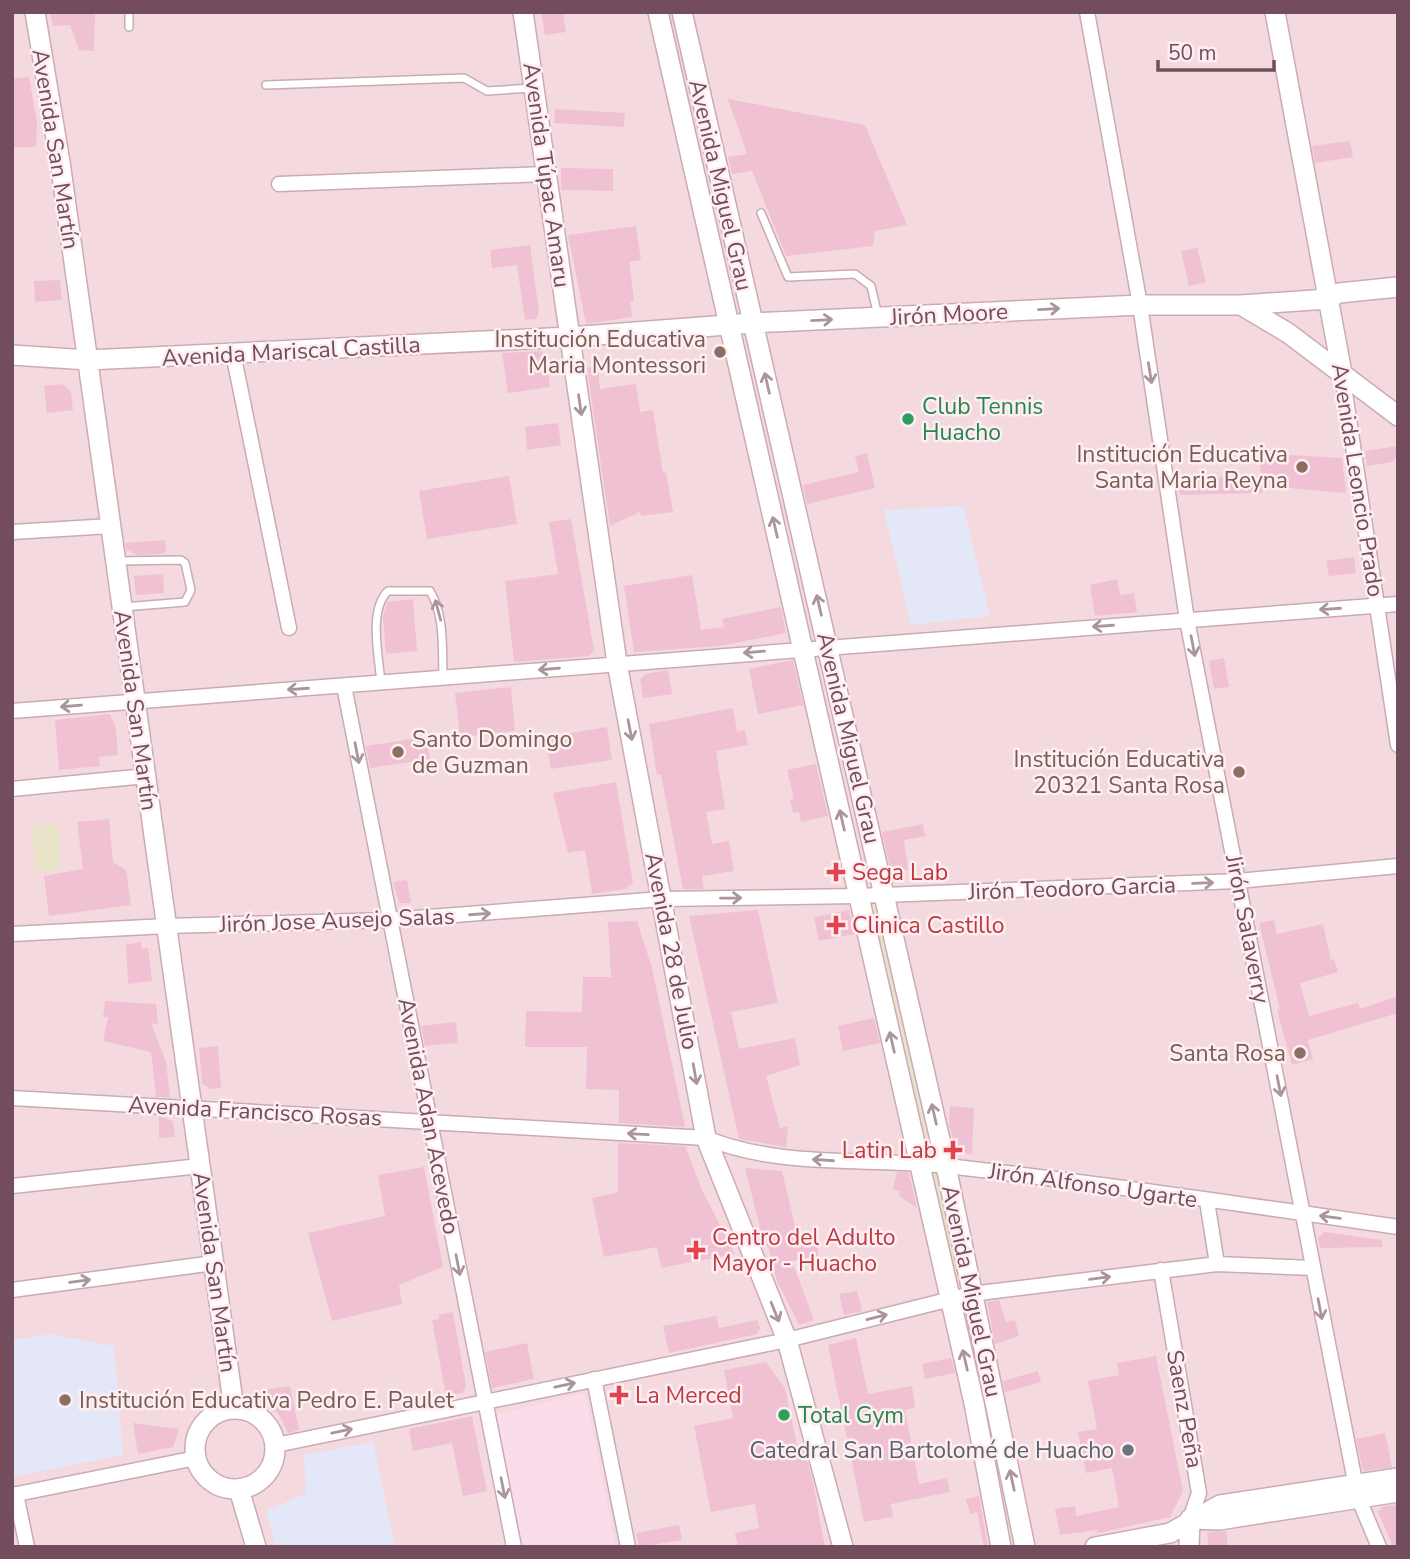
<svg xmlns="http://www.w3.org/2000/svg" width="1410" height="1559" font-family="'Nunito Sans',sans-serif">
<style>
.residential{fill:#f4dadf}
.commercial{fill:#fadceb}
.education{fill:#e4e7f7}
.green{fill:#e8e2c7}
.building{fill:#efc1d3}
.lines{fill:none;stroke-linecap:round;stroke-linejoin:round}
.lane-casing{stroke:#c9abb6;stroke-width:10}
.street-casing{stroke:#c9abb6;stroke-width:17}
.secondary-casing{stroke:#cdaab6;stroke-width:22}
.lane{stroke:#fff;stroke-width:7}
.street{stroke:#fff;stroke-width:14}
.secondary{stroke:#fff;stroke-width:19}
.oneway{stroke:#ab949e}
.education-dot{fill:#8d6e63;stroke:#feeef1;stroke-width:2.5}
.leisure-dot{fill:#2e9e5b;stroke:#feeef1;stroke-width:2.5}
.health-dot{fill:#e0444e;stroke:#feeef1;stroke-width:2.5}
.worship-dot{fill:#6b7280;stroke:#feeef1;stroke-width:2.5}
.labels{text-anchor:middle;stroke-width:5;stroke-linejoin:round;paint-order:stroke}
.street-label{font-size:23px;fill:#734d5e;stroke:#feeef1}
.education-label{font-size:23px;fill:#785e54;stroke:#feeef1;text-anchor:end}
.leisure-label{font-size:23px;fill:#27864d;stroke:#feeef1;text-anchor:start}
.health-label{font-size:23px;fill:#be3a42;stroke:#feeef1;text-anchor:start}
.worship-label{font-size:23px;fill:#5b616d;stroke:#feeef1;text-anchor:end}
</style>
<rect width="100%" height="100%" fill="#fbe8eb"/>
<path class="residential" d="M12 12H1398V1547H12Z"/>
<path class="commercial" d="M585 1393 616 1547H519L493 1415Z"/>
<path class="education" d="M963 506 990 616 911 625 884 510Z
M50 1334 114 1346 123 1455 12 1477V1340Z
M373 1442 395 1547H276L266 1511 306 1494 304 1455Z"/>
<path class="green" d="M58 824 61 870 35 872 32 826Z
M882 900 941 1158 923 1155 864 901Z
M926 1171H942L964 1287 954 1289Z
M972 1312 1020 1547H1006L958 1314Z"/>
<path class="building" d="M50 12H95L94 51 79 50 70 25 53 26Z
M541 12H563L566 32 545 35Z
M29 77 37 123 36 147H12V79Z
M728 99 865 125 907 225 875 231 873 246 786 256 752 171 732 174 728 157 747 154Z
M555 109 625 113 624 127 554 123Z
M1350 141 1353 157 1315 163 1312 146Z
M561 168 613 169V191L561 190Z
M636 226 641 260 629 262 634 301 630 302 632 317 586 324 568 235Z
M530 245 539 312 536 319 525 320 517 265 492 268 490 250Z
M1197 248 1206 282 1189 286 1181 251Z
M60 280 62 300 35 302 34 281Z
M541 351 546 356 550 387 508 393 502 353Z
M598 366 600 389 636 384 640 412 653 410 663 473 666 472 673 512 641 516 640 512 610 526 587 368Z
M63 384 71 392 73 410 47 413 44 386Z
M558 423 561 445 527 450 525 427Z
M1398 446V454L1392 462 1367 466 1365 451Z
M867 453 875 488 807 504 803 485 859 472 855 456Z
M1258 453 1342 458 1346 493 1263 486 1262 481 1263 493 1180 495 1177 478 1262 477Z
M509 476 517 524 427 539 419 491Z
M571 519 594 650 589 656 514 662 505 581 558 574 549 522Z
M165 540 166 552 161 554 137 555 126 549 125 543Z
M1354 557 1356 573 1329 576 1326 561Z
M163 574 164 593 136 595 134 576Z
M692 575 701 630 724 627 722 619 781 607 786 633 720 646 634 652 624 586Z
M1117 579 1120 595 1134 593 1137 612 1095 616 1090 585Z
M413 599 417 651 386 654 383 617 387 602Z
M1224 658 1229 687 1214 689 1209 661Z
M793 660 803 705 758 714 749 669Z
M668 670 672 694 643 698 640 679 645 674Z
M511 687 515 731 460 737 455 693Z
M733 708 737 732 745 730 748 745 716 751 725 809 706 812 712 844 729 841 734 871 702 876 704 889H683L661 774 657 775 649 724Z
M110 714 116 729 118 755 99 757 100 766 59 770 55 720Z
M607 727 612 760 551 769 546 737Z
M426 737 430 759 370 768 366 746Z
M816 764 828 816 801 822 799 812 793 813 790 800 794 799 787 770Z
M616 782 633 883 625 889 592 894 585 850 568 853 553 793Z
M109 819 113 862 126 870 131 905 49 916 44 876 83 869 77 822Z
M923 824 925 836 904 840 908 870 891 873 882 832Z
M407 880 411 903H399L393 882Z
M758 910 778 1003 731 1012 739 1049 795 1038 800 1065 766 1076 780 1128 788 1126 786 1147 739 1139 689 916Z
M849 910 855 934 819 941 814 917Z
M1274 920 1277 934 1323 924 1331 960 1334 959 1338 972 1300 983 1309 1016 1358 1003 1360 1009 1398 996V1013L1308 1040 1313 1059 1292 1065 1277 1010 1280 1009 1259 923Z
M637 921 652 968 685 1127 619 1123V1090L586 1089 587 1047H525L526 1011 582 1012 583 977H611L608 922Z
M141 942 142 949 148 948 152 981 128 984 126 945Z
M105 1001 156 1004 158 1024 151 1023 166 1062 170 1097H156L151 1052 103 1041 108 1017H103Z
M874 1018 880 1043 843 1051 838 1026Z
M456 1022 458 1043 425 1046 421 1026Z
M218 1046 221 1088 210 1089 202 1083 199 1048Z
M950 1106 974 1108 972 1154 956 1153 949 1125Z
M159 1116 173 1121 175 1137 159 1138Z
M618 1143 685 1146 701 1188 735 1254 661 1268 657 1247 604 1257 592 1198 618 1192Z
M424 1167 443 1267 399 1285 402 1304 332 1321 308 1233 385 1216 378 1175Z
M745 1168 782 1171 798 1239 814 1234 819 1255 792 1261 814 1320 799 1325 777 1281 768 1246 765 1247Z
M897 1172 909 1173 917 1208 899 1196 900 1191 893 1189Z
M1324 1232 1382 1240V1247L1320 1248 1318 1238Z
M857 1291 862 1311 844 1315 839 1294Z
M999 1300 1006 1322 1015 1320 1019 1336 995 1344 987 1302Z
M453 1312 466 1386 462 1393 446 1396 432 1320 439 1319V1315Z
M716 1316 719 1328 757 1320 760 1328 757 1334 669 1353 663 1326Z
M856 1338 868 1394 912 1386 915 1408 905 1410 919 1484 947 1478 950 1492 891 1504 893 1517 864 1522 828 1345Z
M527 1343 534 1379 492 1388 485 1352Z
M1156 1356 1183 1491 1170 1517 1098 1533 1097 1530 1060 1535 1055 1509 1075 1506 1076 1516 1119 1507 1112 1468 1086 1473 1078 1432 1097 1429 1088 1381 1119 1375 1117 1363Z
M951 1358 955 1373 925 1379 922 1364Z
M766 1362 785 1388 797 1445 803 1444 813 1483 825 1547H738L735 1533 759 1528 755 1504 711 1512 694 1426 733 1418 724 1370Z
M1038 1371 1041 1382 1005 1392 1003 1381Z
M290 1386 299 1430 288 1433 278 1413 259 1404 264 1390Z
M472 1416 487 1491 463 1496 452 1443 413 1451 409 1429Z
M133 1423 179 1429 173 1447 138 1454Z
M1385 1433 1392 1467 1363 1471 1356 1439Z
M979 1496 988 1547H984L977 1512 970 1514 966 1499Z
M1398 1504V1547H1393L1378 1512 1382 1507Z
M679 1525 682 1540 639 1547 636 1533Z
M1226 1531 1228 1547H1209L1207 1532Z"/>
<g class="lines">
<defs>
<path id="lane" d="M129 12V27
M266 85 464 78 487 91 531 88
M761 213 788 277 855 274 871 286 878 316
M117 561 181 560 185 563 191 590 185 602 123 607
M381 683C379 657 368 610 388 591H430C445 616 442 649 443 677"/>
<path id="street" d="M1087 12 1140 305 1187 620 1358 1497 1379 1547
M279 184 546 174
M233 353 289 628
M1342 373 1398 745
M12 532 111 526
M344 686 514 1547
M12 711 1398 604
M12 789 146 776
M12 934 167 926 390 920 662 899 858 896 1238 881 1398 866
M12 1098 706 1138C782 1169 867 1157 947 1166 1097 1183 1248 1205 1398 1227
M12 1186 200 1166
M1207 1201 1217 1264
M1161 1270 1199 1493 1190 1519
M12 1290 214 1263
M594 1379 628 1547
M276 1445 787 1340 971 1294 1217 1264 1312 1268
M16 1494 27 1547
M12 1495 196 1458"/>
<path id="secondary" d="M35 12 60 162 234 1409
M523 12 617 663 706 1138 787 1340 843 1547
M658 12 974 1403 1001 1547
M682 12 946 1166 1025 1547
M1275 12 1342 373
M1241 305 1288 333 1398 416
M12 355 88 360 570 337 753 323 1140 305H1241L1328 299 1339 293 1398 287
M195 1449a40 40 0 1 1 80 0a40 40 0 1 1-80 0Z
M239 1489 256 1547
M1195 1519 1219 1520 1398 1492
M1095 1547 1170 1533 1220 1505 1398 1478
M1189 1547 1190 1519"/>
</defs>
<use href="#lane" class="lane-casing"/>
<use href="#street" class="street-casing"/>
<use href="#secondary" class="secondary-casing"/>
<use href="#lane" class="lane"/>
<use href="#street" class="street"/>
<use href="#secondary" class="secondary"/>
</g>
<defs><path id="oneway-shaft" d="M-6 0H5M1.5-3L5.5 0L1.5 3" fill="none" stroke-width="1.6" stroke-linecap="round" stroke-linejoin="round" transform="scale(1.75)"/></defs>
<g class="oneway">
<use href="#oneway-shaft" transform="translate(1049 309) rotate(-3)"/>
<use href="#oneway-shaft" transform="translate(822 320) rotate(-3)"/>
<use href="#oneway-shaft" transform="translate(1150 373) rotate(81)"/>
<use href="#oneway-shaft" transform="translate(767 383) rotate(-103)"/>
<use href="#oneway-shaft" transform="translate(580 405) rotate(82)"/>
<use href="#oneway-shaft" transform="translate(775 527) rotate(-103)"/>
<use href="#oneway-shaft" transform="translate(819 605) rotate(-103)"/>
<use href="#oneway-shaft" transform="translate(1330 609) rotate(176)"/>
<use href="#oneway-shaft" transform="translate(438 610) rotate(-105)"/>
<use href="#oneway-shaft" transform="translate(1103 626) rotate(176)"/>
<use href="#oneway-shaft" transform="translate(1193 646) rotate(79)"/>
<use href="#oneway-shaft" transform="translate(754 652) rotate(175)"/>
<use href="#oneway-shaft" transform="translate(549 669) rotate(175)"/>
<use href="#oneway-shaft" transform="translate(298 689) rotate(176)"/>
<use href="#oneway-shaft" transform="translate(71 706) rotate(175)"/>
<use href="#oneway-shaft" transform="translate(630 730) rotate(79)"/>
<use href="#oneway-shaft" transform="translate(357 753) rotate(79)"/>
<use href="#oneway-shaft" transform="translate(842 820) rotate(-103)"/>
<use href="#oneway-shaft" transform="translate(1203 883) rotate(-2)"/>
<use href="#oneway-shaft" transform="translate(731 898) rotate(-1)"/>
<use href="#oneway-shaft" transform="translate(480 914) rotate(-4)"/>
<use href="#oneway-shaft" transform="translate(892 1042) rotate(-103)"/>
<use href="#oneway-shaft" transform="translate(695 1074) rotate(80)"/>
<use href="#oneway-shaft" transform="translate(1279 1086) rotate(79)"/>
<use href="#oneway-shaft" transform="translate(934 1114) rotate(-103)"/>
<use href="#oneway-shaft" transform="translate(638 1134) rotate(-177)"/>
<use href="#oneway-shaft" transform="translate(823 1160) rotate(-176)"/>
<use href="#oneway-shaft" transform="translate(1330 1217) rotate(-172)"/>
<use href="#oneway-shaft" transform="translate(458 1265) rotate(79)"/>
<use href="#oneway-shaft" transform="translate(1100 1278) rotate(-7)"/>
<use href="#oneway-shaft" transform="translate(80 1281) rotate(-8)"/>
<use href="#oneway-shaft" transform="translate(1320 1309) rotate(79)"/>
<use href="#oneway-shaft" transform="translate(775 1312) rotate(68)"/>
<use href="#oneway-shaft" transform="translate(877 1317) rotate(-14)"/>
<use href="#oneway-shaft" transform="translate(965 1360) rotate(-103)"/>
<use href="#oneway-shaft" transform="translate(565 1385) rotate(-12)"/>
<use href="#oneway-shaft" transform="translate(342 1431) rotate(-12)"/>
<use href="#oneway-shaft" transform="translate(1012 1480) rotate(-102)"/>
<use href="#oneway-shaft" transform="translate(503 1488) rotate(79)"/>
</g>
<g class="education-dot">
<circle cx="720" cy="352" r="7"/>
<circle cx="1302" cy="467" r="7"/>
<circle cx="398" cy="752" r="7"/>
<circle cx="1239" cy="772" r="7"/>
<circle cx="1300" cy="1053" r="7"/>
<circle cx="65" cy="1400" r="7"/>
</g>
<g class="leisure-dot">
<circle cx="908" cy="419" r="7"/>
<circle cx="784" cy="1415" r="7"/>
</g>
<g class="health-dot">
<path d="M832.5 861.5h7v7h7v7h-7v7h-7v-7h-7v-7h7z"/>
<path d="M832.5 914.5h7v7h7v7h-7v7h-7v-7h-7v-7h7z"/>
<path d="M949.5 1139.5h7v7h7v7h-7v7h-7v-7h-7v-7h7z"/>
<path d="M692.5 1239.5h7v7h7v7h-7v7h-7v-7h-7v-7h7z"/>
<path d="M615.5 1384.5h7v7h7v7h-7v7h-7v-7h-7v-7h7z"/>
</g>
<circle class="worship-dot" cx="1128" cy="1450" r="7"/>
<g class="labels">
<g class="street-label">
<text transform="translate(56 149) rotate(81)" y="8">Avenida San Martín</text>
<text transform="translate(547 175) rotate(82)" y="8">Avenida Túpac Amaru</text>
<text transform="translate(721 185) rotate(77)" y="8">Avenida Miguel Grau</text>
<text transform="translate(949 314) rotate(-3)" y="8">Jirón Moore</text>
<text transform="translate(291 351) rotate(-3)" y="8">Avenida Mariscal Castilla</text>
<text transform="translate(1358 480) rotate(81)" y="8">Avenida Leoncio Prado</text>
<text transform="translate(136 710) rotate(82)" y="8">Avenida San Martín</text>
<text transform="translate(849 738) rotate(77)" y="8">Avenida Miguel Grau</text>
<text transform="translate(1072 888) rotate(-2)" y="8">Jirón Teodoro Garcia</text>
<text transform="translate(337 920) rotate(-2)" y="8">Jirón Jose Ausejo Salas</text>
<text transform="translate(1248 929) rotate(79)" y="8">Jirón Salaverry</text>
<text transform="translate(672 951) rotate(79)" y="8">Avenida 28 de Julio</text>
<text transform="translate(255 1111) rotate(3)" y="8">Avenida Francisco Rosas</text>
<text transform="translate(429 1116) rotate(79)" y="8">Avenida Adan Acevedo</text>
<text transform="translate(1093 1185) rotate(8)" y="8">Jirón Alfonso Ugarte</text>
<text transform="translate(215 1272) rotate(82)" y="8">Avenida San Martín</text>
<text transform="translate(972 1291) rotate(78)" y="8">Avenida Miguel Grau</text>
<text transform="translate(1185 1409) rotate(80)" y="8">Saenz Peña</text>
</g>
<g class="education-label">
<text x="706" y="347">Institución Educativa<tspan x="706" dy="26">Maria Montessori</tspan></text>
<text x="1288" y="462">Institución Educativa<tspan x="1288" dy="26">Santa Maria Reyna</tspan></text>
<text x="412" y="747" text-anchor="start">Santo Domingo<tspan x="412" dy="26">de Guzman</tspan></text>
<text x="1225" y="767">Institución Educativa<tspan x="1225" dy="26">20321 Santa Rosa</tspan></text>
<text x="1286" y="1061">Santa Rosa</text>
<text x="79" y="1408" text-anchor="start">Institución Educativa Pedro E. Paulet</text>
</g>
<g class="leisure-label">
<text x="922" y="414">Club Tennis<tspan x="922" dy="26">Huacho</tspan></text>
<text x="798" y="1423">Total Gym</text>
</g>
<g class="health-label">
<text x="852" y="880">Sega Lab</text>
<text x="852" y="933">Clinica Castillo</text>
<text x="937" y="1158" text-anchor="end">Latin Lab</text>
<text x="712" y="1245">Centro del Adulto<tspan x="712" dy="26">Mayor - Huacho</tspan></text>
<text x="635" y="1403">La Merced</text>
</g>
<g class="worship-label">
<text x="1114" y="1458">Catedral San Bartolomé de Huacho</text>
</g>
</g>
<rect width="1410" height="1559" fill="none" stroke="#734d5e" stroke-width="28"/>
<path d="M1158 60v10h116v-10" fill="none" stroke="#734d5e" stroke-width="3.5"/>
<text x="1168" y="60" font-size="21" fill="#734d5e" stroke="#feeef1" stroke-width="5" paint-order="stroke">50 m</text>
</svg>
